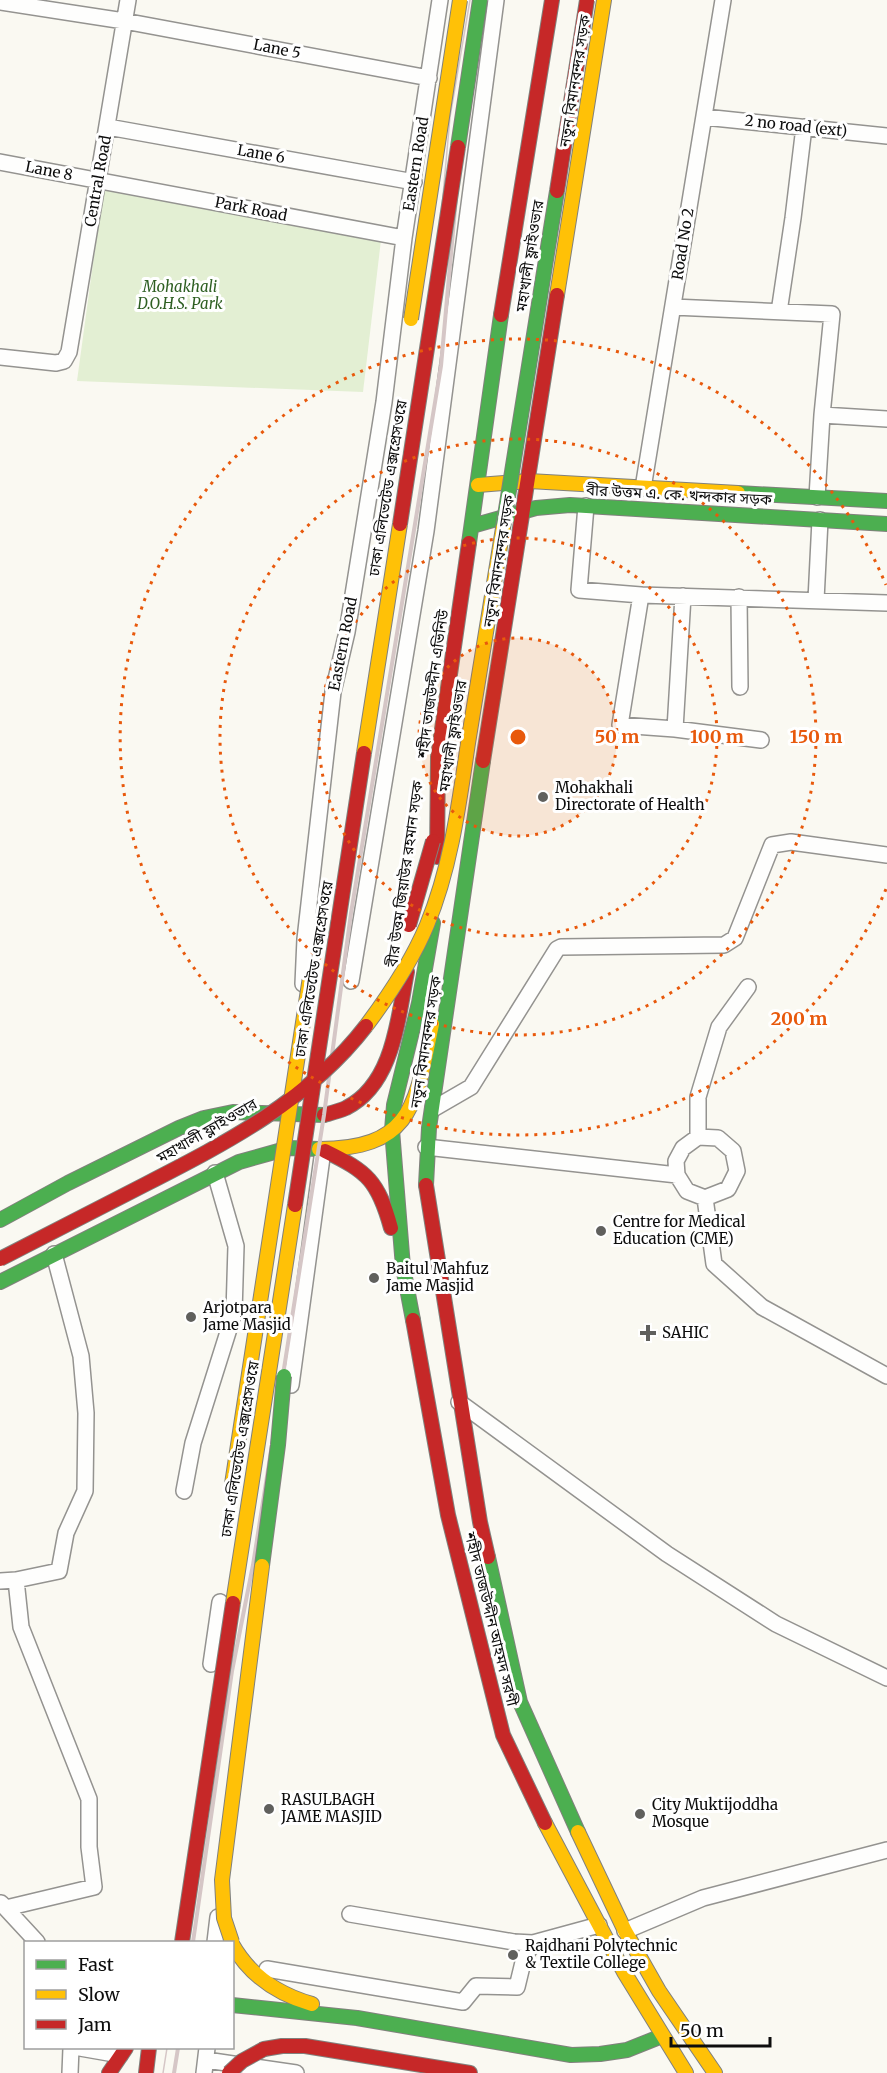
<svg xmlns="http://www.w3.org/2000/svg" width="887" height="2073" font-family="Merriweather,'Noto Sans Bengali',serif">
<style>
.green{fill:#e3efd3}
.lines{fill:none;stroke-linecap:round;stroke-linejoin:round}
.street-casing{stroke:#949390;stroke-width:18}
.fast-casing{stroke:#81817d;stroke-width:16}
.slow-casing{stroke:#81817d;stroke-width:16}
.jam-casing{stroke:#81817d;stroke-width:16}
.street{stroke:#fefefd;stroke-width:15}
.fast{stroke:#4caf50;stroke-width:14}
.slow{stroke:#ffc107;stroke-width:14}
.jam{stroke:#c62828;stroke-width:14}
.tram{stroke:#d5c6c6;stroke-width:1.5}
.rail{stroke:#d5c6c6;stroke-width:4}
.fast-bridge-casing{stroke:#81817d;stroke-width:16;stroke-linecap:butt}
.slow-bridge-casing{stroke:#81817d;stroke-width:16;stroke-linecap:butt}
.jam-bridge-casing{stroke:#81817d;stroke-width:16;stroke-linecap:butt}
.fast-bridge{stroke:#4caf50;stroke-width:14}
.slow-bridge{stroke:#ffc107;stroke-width:14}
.jam-bridge{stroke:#c62828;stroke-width:14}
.ring{fill:none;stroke:#e8590c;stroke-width:3;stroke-dasharray:3 6}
.poi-dot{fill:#60605d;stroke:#fff;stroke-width:2}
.labels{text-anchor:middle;stroke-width:6;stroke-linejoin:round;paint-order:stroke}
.street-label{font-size:15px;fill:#0d0d0d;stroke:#fff}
.park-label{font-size:15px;font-style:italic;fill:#2e5f22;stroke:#fff}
.poi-label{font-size:15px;fill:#0d0d0d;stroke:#fff;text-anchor:start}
.centre{fill:#e8590c;stroke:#fff;stroke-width:3}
.ring-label{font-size:18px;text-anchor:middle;font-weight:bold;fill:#e8590c;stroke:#fff;stroke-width:6;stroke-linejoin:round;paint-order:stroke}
</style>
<rect width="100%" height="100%" fill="#faf9f2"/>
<path class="green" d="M103 190 381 240 363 392 77 381Z"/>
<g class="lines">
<defs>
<path id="street" d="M0 2 124 21 429 78
M704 117 887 136
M108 127 414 182
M0 162 404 238
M673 307 832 314 822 415 817 497
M779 312 793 218 804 127
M0 357 56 363 64 361 69 352 128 0
M822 415 887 419
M643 488 723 0
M586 506 579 590 641 595 887 603
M641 595 620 725 675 729 761 740
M739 597 740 687
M816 600 820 520
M675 729 683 596
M351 981 426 531 496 0
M303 984 305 939 333 692 347 632 384 402 404 238 440 0
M433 1109 471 1087 557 949 561 947 724 945 735 938 772 845 791 842 887 855
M698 1137 718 1138 733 1151 737 1171 728 1189 705 1198 687 1191 677 1175 676 1161 683 1148Z
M698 1137V1097L719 1027 748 987
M426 1147 677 1175
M705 1198 714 1264 762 1307 887 1376
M291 1385 323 1150
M459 1402 667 1554 776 1624 887 1678
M184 1491 193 1443 234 1313 236 1246 215 1173
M0 1581 16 1580
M211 1664 220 1602
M1 1903 37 1942
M6 1908 94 1887 89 1847V1799L21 1627 16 1580 59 1571 66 1533 85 1491 86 1413 81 1356 54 1254
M350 1914 514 1942 533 1943
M625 1931 703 1898 887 1850
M215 1942 218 1917
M267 1969 463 2002 476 1986 517 1987 524 1958 533 1943 599 1925
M80 2048 120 2055
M206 2060 296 2073
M70 2073 71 2048
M204 2073 207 2048"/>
<path id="fast" d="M738 493 887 501
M472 526 536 508 570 505 887 524
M469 543 501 315
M426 1185 429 1128 483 761
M0 1220 68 1183 179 1128 204 1118 233 1112 324 1115
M0 1282 239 1162 289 1148 319 1149
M413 1320 403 1267 392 1130 394 1105 419 1003 433 923
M488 1557 520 1702 578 1832
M232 2005 357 2018 571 2055 600 2054 627 2050 662 2036"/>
<path id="slow" d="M557 295 604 0
M478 485 529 481 738 493
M319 1149C414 1149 416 1102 432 1024
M545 1823 624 1972 686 2073
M578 1832 625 1931 659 1991 715 2073
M232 1944C250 1976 277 1994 312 2004"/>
<path id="jam" d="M501 315 552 0
M483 761 557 295
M437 857 438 757 469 543
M324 1115C331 1113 339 1111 346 1108 394 1084 398 1017 407 972
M325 1151C368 1172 378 1181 391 1228
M426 1185 480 1522 488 1557
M413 1320 448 1515 503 1735 545 1823
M264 2049 282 2046H305L470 2073
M109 2073 126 2048
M146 2073 149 2048"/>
</defs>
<use href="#street" class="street-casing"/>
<use href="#fast" class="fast-casing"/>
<use href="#slow" class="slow-casing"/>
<use href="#jam" class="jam-casing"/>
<use href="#street" class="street"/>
<use href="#fast" class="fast"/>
<use href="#slow" class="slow"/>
<use href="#jam" class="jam"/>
<path class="tram" d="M181 1942 219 1669 240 1563 284 1277 313 1114 338 911 428 364 450 117 470 0
M163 2073 167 2048"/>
<path class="rail" d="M193 1942 232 1671 253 1565 324 1115 351 913 441 366 463 119 484 0
M174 2073 178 2048"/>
<defs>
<path id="fast-bridge" d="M458 147 480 0
M503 528 557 191
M262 1566 278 1445 284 1376"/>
<path id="slow-bridge" d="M411 319 460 0
M364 753 400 524
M366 1026C390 994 412 961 427 925 451 867 459 804 468 743 480 671 491 599 503 528
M232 1484 310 977
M233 1603 295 1205
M232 1942 224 1918 222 1880 262 1566"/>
<path id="jam-bridge" d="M557 191 587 0
M400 524 458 147
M409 925 433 841
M295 1205 364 753
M0 1259C49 1234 97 1209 146 1184 228 1142 309 1100 366 1026
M182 1942 233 1603
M229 2073 242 2061 264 2049"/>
</defs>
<use href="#fast-bridge" class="fast-bridge-casing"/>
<use href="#slow-bridge" class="slow-bridge-casing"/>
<use href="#jam-bridge" class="jam-bridge-casing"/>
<use href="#fast-bridge" class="fast-bridge"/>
<use href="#slow-bridge" class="slow-bridge"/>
<use href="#jam-bridge" class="jam-bridge"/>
</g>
<circle cx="518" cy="737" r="99" fill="#e8590c" fill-opacity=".12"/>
<g class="ring">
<circle cx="518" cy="737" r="99"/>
<circle cx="518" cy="737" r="199"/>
<circle cx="518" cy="737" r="298"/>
<path d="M886 889A398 398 0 1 1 886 585"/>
</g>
<g class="poi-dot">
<circle cx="543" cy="797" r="6"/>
<circle cx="601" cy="1231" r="6"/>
<circle cx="374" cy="1278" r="6"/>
<circle cx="191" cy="1317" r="6"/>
<path d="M645 1324h6v6h6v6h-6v6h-6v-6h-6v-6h6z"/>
<circle cx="269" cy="1809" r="6"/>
<circle cx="640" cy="1814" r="6"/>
<circle cx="513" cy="1955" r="6"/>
</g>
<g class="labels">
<g class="street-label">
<text transform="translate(277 49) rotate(11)" y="5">Lane 5</text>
<text transform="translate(575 81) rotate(-81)" y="5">নতুন বিমানবন্দর সড়ক</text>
<text transform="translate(796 126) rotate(6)" y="5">2 no road (ext)</text>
<text transform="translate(261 154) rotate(10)" y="5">Lane 6</text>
<text transform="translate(416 164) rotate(-81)" y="5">Eastern Road</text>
<text transform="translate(49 171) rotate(11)" y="5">Lane 8</text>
<text transform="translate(98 181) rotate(-80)" y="5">Central Road</text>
<text transform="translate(251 209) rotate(11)" y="5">Park Road</text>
<text transform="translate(683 244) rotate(-81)" y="5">Road No 2</text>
<text transform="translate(530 256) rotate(-81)" y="5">মহাখালী ফ্লাইওভার</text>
<text transform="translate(388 488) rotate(-81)" y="5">ঢাকা এলিভেটেড এক্সপ্রেসওয়ে</text>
<text transform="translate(679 495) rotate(3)" y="5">বীর উত্তম এ. কে. খন্দকার সড়ক</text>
<text transform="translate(499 561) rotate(-81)" y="5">নতুন বিমানবন্দর সড়ক</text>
<text transform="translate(343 644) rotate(-79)" y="5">Eastern Road</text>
<text transform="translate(433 684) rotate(-82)" y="5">শহীদ তাজউদ্দীন এভিনিউ</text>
<text transform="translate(453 736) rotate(-81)" y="5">মহাখালী ফ্লাইওভার</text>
<text transform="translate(405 874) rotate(-82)" y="5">বীর উত্তম জিয়াউর রহমান সড়ক</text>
<text transform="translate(314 969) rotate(-81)" y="5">ঢাকা এলিভেটেড এক্সপ্রেসওয়ে</text>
<text transform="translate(426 1042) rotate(-81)" y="5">নতুন বিমানবন্দর সড়ক</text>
<text transform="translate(207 1131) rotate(-30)" y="5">মহাখালী ফ্লাইওভার</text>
<text transform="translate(240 1449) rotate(-81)" y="5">ঢাকা এলিভেটেড এক্সপ্রেসওয়ে</text>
<text transform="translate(491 1619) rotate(76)" y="5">শহীদ তাজউদ্দীন আহমদ সরণী</text>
</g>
<g class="park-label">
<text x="180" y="292">Mohakhali<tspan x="180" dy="17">D.O.H.S. Park</tspan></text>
</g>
<g class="poi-label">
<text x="555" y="793">Mohakhali<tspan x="555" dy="17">Directorate of Health</tspan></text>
<text x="613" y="1227">Centre for Medical<tspan x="613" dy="17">Education (CME)</tspan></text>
<text x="386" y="1274">Baitul Mahfuz<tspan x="386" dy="17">Jame Masjid</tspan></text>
<text x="203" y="1313">Arjotpara<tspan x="203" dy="17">Jame Masjid</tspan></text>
<text x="662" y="1338">SAHIC</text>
<text x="281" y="1805">RASULBAGH<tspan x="281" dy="17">JAME MASJID</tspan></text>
<text x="652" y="1810">City Muktijoddha<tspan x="652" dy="17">Mosque</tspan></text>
<text x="525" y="1951">Rajdhani Polytechnic<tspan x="525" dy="17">&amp; Textile College</tspan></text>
</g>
</g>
<circle cx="518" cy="737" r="9" class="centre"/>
<g class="ring-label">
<text x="617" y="743">50 m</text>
<text x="717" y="743">100 m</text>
<text x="816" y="743">150 m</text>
<text x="799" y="1025">200 m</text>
</g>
<rect x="24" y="1941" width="210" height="108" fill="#ffffff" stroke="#9e9e9e" stroke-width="1.5"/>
<rect x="36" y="1960" width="30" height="9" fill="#4caf50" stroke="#9e9e9e" stroke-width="1.5"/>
<text x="78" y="1971" font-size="18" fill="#0d0d0d">Fast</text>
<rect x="36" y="1990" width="30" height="9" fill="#ffc107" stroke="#9e9e9e" stroke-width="1.5"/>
<text x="78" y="2001" font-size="18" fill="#0d0d0d">Slow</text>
<rect x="36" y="2020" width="30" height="9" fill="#c62828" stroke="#9e9e9e" stroke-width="1.5"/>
<text x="78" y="2031" font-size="18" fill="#0d0d0d">Jam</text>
<path d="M671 2037v9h99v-9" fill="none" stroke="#0d0d0d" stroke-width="3"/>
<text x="680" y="2037" font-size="18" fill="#0d0d0d" stroke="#ffffff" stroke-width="4.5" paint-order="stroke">50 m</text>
</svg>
